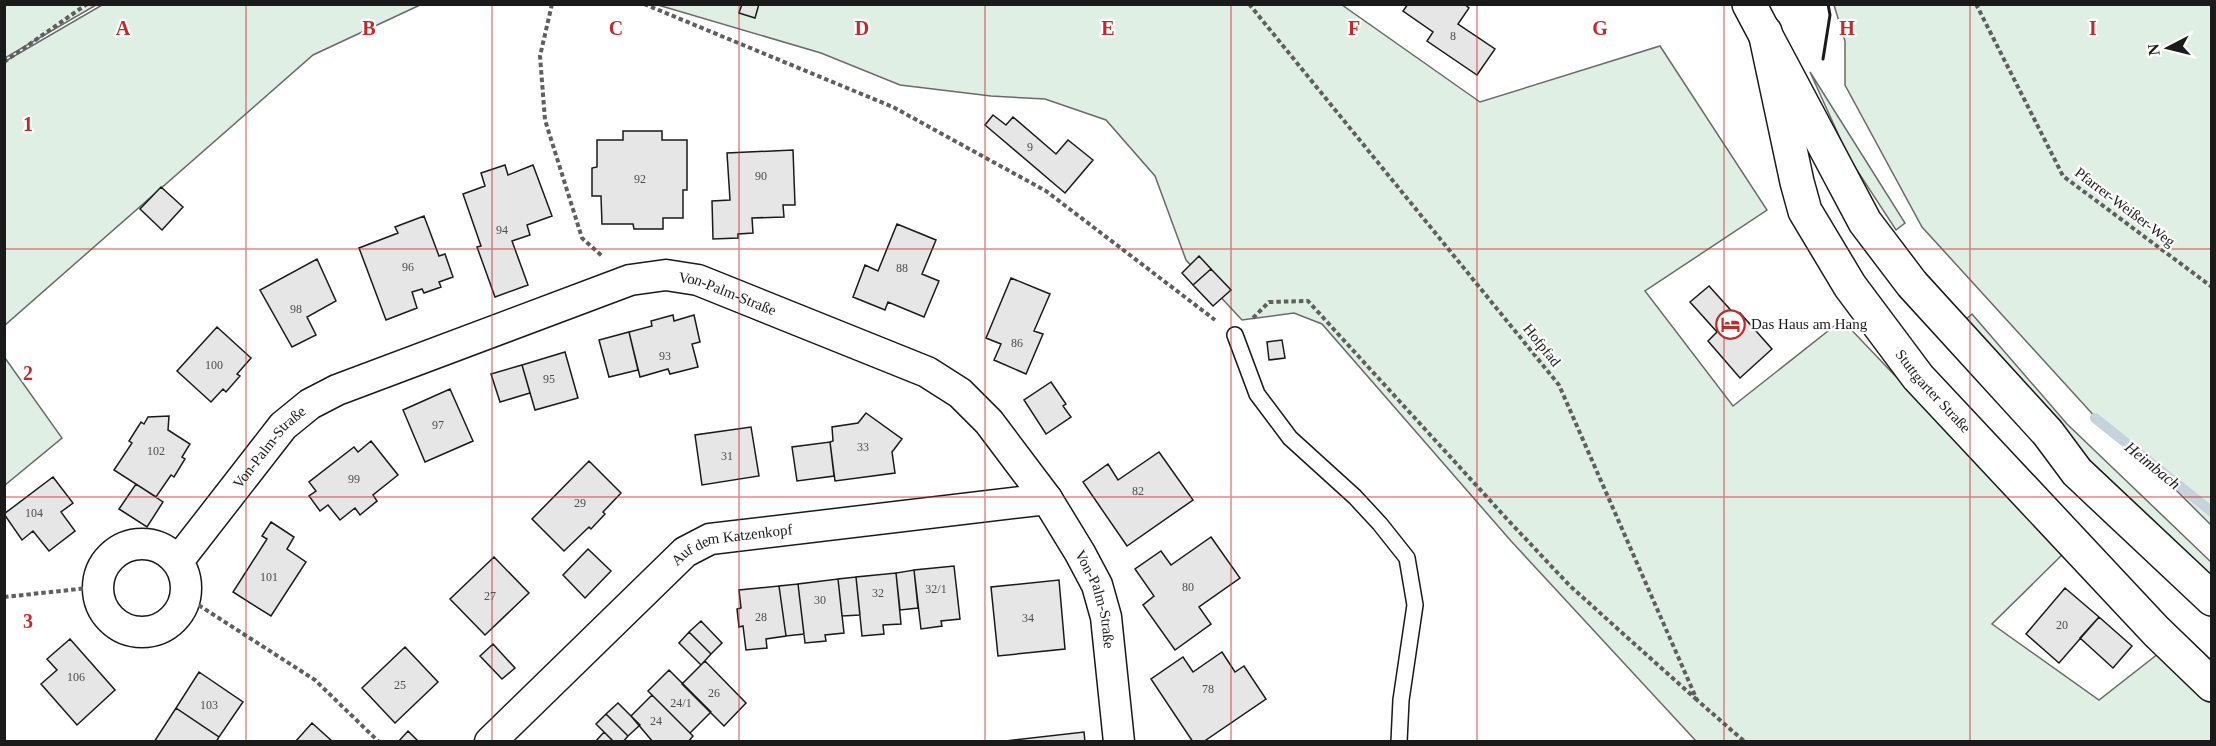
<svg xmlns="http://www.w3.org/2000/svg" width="2216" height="746" font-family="'Times New Roman',serif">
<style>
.green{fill:#e0efe3;stroke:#6a6a6a;stroke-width:1.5}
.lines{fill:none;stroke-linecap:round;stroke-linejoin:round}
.stream{stroke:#c6d2dc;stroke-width:10}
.building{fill:#e6e6e6;stroke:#1a1a1a;stroke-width:1.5}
.service-casing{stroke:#1a1a1a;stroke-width:18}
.minor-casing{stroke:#1a1a1a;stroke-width:33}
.primary-casing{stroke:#1a1a1a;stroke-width:36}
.path{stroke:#5f5f5f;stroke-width:4;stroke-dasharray:4.5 3;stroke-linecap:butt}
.service{stroke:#fff;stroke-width:15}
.minor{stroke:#fff;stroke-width:30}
.primary{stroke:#fff;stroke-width:33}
.wall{stroke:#1a1a1a;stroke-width:3}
.grid{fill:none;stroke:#c62828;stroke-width:1.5;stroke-opacity:0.55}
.labels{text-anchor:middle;stroke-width:4.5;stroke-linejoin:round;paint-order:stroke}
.number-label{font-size:12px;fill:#4d4d4d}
.street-label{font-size:15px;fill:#1a1a1a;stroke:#fff}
.poi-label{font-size:15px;fill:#1a1a1a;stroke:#fff;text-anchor:start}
.water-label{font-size:16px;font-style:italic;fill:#1a1a1a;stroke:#fff}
.grid-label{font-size:20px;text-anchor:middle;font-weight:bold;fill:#c62828;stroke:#fff;stroke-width:4.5;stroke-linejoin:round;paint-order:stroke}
</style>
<rect width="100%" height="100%" fill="#fff"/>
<path class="green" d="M5 4H96V5L5 58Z
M102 5H420L313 55 5 325 4 62Z
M658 5H1342L1480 102 1660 46 1767 210 1645 291 1733 406 1842 320 2064 553 1992 624 2099 700 2163 650 2211 699V741H1696L1511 541 1322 324 1294 313 1242 320 1186 260 1155 176 1106 120 1045 99 991 96 900 85 821 53Z
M1834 5H2211V525L2178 492 2108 431 1922 227 1845 85V41Z
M1810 72 1905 223 1896 230 1849 158Z
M1972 314 2067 424 2211 562V575L2059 431 1964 321Z
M5 358 62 438 5 485H4Z"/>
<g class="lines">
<path class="stream" d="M2095 418 2212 512"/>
</g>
<path class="building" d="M742 4H759L755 18 739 13Z
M1408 4H1464L1469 8 1458 24 1495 49 1477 75 1427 41 1433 32 1403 11Z
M993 115 1006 125 1013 117 1056 154 1068 140 1093 160 1065 193 985 125Z
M623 131H662V140H687V190H683V218H663V229H634L633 224H602L601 196H592V168L597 167V140H623Z
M793 150 795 205H783L784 217 752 218 753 233 738 234V238L713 239 712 201 730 200 727 153Z
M505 165 508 175 533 165 552 216 527 225 530 235 512 241 528 285 495 297 477 247 481 246 463 194 485 186 481 173Z
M161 187 183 207 162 230 140 209Z
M424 216 439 256 445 254 453 277 439 282 441 287 424 293 422 289 412 292 417 308 386 320 359 248 398 233 395 227Z
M897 224 936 240 922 274 939 281 924 317 888 302 885 310 853 297 865 265 878 271Z
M1199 256 1211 269 1193 285 1182 273Z
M317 259 336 301 307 317 316 335 292 347 260 290Z
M1211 269 1231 290 1213 306 1193 285Z
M1011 278 1050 294 1034 331 1043 334 1026 374 994 360 1001 344 986 338Z
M1709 286 1737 317 1740 313 1772 349 1740 378 1708 341 1717 332 1690 302Z
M673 315 674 321 694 315 700 342 692 344 698 367 670 374 668 369 640 377 629 332 652 326 651 321Z
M217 327 251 358 237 374 240 376 226 392 223 389 211 402 177 371Z
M629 332 638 370 609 377 599 340Z
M1282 340 1285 358 1269 360 1267 342Z
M565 352 578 398 535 410 522 365Z
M522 365 530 393 500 402 491 374Z
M1051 382 1066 404 1063 406 1071 417 1046 434 1024 400Z
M450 389 473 441 425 462 403 410Z
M866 413 902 439 892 452 895 473 835 481 830 442 833 441 832 427 858 423Z
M169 416 168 430 190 444 182 457 185 459 174 477 171 475 156 497 114 470 132 443 129 441 141 422 144 424 148 417Z
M751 427 759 476 702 485 695 435Z
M371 441 398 475 373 495 377 501 360 515 355 508 340 520 328 505 320 511 309 496 316 491 309 482 354 447 358 452Z
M830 442 834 476 797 481 792 447Z
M1159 452 1193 500 1127 546 1083 482 1108 464 1118 480Z
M589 461 621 493 603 512 605 514 591 529 589 527 564 551 532 519Z
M53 477 73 503 61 512 75 531 49 551 33 531 22 540 4 514Z
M136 484 163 502 147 527 119 509Z
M271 522 294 537 287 549 306 562 271 616 233 592 267 539 262 536Z
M1211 537 1240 578 1199 607 1211 624 1175 650 1143 605 1154 596 1135 569 1161 551 1171 565Z
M588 549 611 571 585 598 563 575Z
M494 557 529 593 485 635 450 599Z
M954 566 960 619 941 621 942 626 921 629 914 570Z
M914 570 918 608 900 610 896 573Z
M896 573 901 624 883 625 884 634 862 636 856 577Z
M856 577 860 615 842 616 838 579Z
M838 579 844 633 825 635 826 641 805 643 798 584Z
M1059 580 1065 649 998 656 991 587Z
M798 584 804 634 786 636 779 586Z
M779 586 786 636 766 639 767 648 746 650 743 626 739 627 737 609 741 608 739 590Z
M2065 588 2099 617 2059 663 2026 634Z
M2099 617 2132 646 2113 668 2080 638Z
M701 621 722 643 711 654 689 632Z
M689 632 711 654 701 665 679 643Z
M70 639 115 690 77 725 41 684 57 670 47 659Z
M493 644 515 668 502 679 480 656Z
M405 647 438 682 395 723 362 688Z
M1222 652 1235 672 1244 666 1266 699 1203 742H1193L1151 679 1183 657 1193 672Z
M705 661 746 703 724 726 682 684Z
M669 670 711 712 690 733 648 691Z
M199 672 243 702 219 737 176 708Z
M652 695 693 736 688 742H653L631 716Z
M618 703 640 725 628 736 606 714Z
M176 708 219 737 216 742H154Z
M606 714 628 736 623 742H614L596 724Z
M312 723 333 742H295Z
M408 731 419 742H398Z
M604 732 614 742H595Z
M1084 732 1085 742H997Z"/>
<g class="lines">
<defs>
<path id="service" d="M1235 335 1257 394 1290 438 1355 497 1380 524 1407 558 1415 605 1401 700 1399 742"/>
<g id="minor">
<circle cx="142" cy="588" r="44"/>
<path id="s1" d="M178 561 283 426 310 404 337 390 630 280 666 275 698 280 927 372 960 393 989 422 1047 499 1080 553 1097 585 1106 617 1119 742"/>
<path id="s2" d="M490 742 685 552 710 539 1047 499"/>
</g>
<g id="primary">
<path d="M1749 4 1865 222 1912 284 2048 433 2077 472 2212 599"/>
<path id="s3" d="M1765 32 1797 182 1805 211 1850 286 1918 377 2156 631 2212 685"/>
</g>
</defs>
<use href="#service" class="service-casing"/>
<use href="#minor" class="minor-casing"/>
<use href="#primary" class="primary-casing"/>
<path class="path" d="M552 4 540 56 545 120 582 238 602 256
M644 4 893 107 1046 191 1215 320
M1249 4 1559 385 1697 700 1745 742
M1976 4 2063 176 2212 287
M4 62 87 4
M1253 318 1269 302 1308 301 1507 519 1570 586 1697 700
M4 597 98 587
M186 597 315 680 379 742"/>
<use href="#service" class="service"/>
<use href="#minor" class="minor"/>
<use href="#primary" class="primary"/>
<path class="wall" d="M1823 59 1830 15 1828 4"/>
</g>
<path class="grid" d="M246 4V742M492 4V742M739 4V742M985 4V742M1231 4V742M1477 4V742M1724 4V742M1970 4V742M4 249H2212M4 497H2212"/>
<defs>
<symbol id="hotel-ring" viewBox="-11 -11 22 22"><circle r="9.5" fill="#fff" stroke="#c62828" stroke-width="1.5"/><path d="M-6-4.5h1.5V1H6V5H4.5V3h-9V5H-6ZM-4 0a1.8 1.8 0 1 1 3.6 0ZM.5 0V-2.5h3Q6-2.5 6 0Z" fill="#c62828"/></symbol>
</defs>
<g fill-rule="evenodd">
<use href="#hotel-ring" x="1714" y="308" width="33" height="33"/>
</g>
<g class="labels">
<g class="number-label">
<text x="1453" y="40">8</text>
<text x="1030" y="151">9</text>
<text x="761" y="180">90</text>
<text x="640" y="183">92</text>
<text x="502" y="234">94</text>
<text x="408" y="271">96</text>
<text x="902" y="272">88</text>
<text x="296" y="313">98</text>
<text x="1017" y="347">86</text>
<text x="665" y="360">93</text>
<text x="214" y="369">100</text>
<text x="549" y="383">95</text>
<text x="438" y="429">97</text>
<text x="863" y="451">33</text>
<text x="156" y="455">102</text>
<text x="727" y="460">31</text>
<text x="354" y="483">99</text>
<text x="1138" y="495">82</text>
<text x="580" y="507">29</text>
<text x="34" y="517">104</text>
<text x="269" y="581">101</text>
<text x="1188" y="591">80</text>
<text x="936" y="593">32/1</text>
<text x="878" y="597">32</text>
<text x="490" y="600">27</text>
<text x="820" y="604">30</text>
<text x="761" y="621">28</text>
<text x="1028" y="622">34</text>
<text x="2062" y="629">20</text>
<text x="76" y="681">106</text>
<text x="400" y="689">25</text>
<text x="1208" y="693">78</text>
<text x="714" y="697">26</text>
<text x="681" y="707">24/1</text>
<text x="209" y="709">103</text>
<text x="656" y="725">24</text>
</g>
<g class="street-label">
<text transform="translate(2125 207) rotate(37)" y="5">Pfarrer-Weißer-Weg</text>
<text dy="5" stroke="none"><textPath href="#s1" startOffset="650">Von-Palm-Straße</textPath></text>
<text transform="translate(1542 345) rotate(51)" y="5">Hofpfad</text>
<text dy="5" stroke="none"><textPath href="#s3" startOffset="405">Stuttgarter Straße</textPath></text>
<text dy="5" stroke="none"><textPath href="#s1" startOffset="146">Von-Palm-Straße</textPath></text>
<text dy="5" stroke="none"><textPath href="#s2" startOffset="320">Auf dem Katzenkopf</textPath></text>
<text dy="5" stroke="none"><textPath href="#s1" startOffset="1154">Von-Palm-Straße</textPath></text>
</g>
<g class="poi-label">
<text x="1751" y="329">Das Haus am Hang</text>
</g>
<g class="water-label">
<text transform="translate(2153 465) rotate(39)" y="6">Heimbach</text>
</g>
</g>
<g class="grid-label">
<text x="123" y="35">A</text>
<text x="369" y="35">B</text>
<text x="616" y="35">C</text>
<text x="862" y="35">D</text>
<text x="1108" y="35">E</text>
<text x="1354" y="35">F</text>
<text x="1600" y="35">G</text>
<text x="1847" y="35">H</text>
<text x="2093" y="35">I</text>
<text x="28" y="131">1</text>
<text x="28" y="380">2</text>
<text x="28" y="628">3</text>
</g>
<rect width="2216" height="746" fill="none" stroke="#1a1a1a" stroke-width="12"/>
<g transform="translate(2168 48) rotate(263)" stroke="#ffffff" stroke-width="4.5" paint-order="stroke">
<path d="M0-4.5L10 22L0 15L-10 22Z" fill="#1a1a1a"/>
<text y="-9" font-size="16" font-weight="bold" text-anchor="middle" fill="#1a1a1a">N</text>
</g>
</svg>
